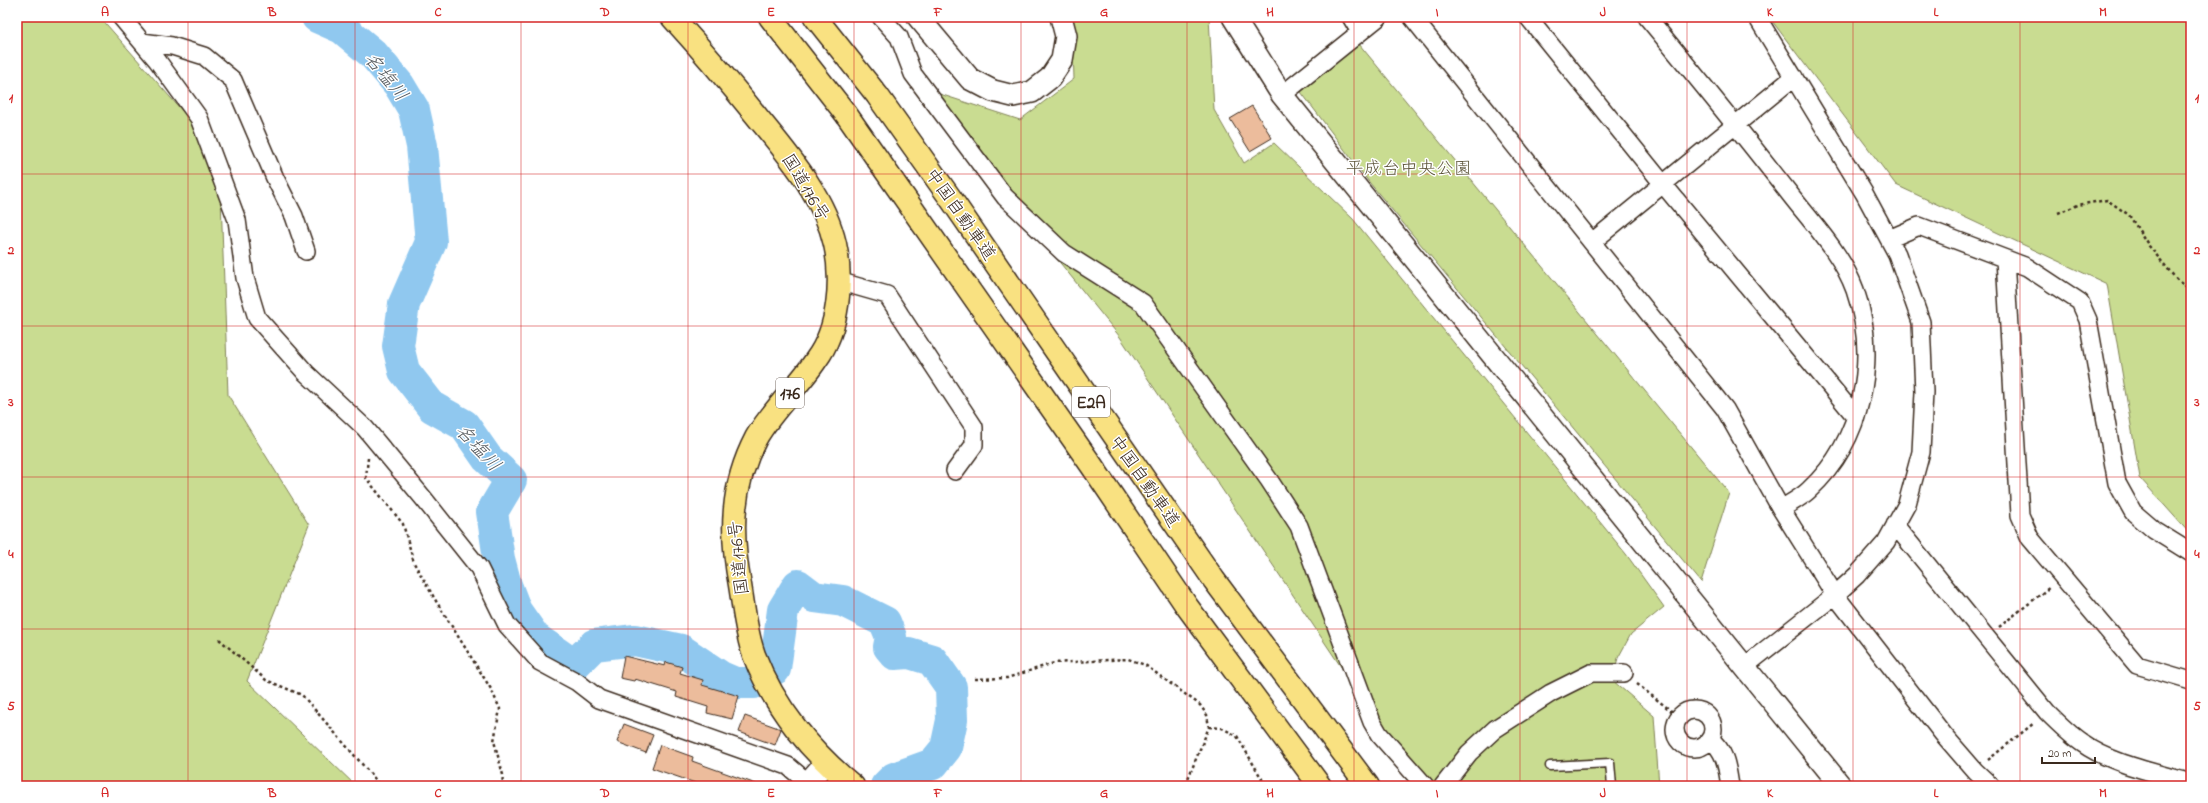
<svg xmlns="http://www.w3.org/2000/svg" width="2208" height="803" font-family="'Indie Flower','Klee One',sans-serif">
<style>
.green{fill:#c9dc91;stroke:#828358}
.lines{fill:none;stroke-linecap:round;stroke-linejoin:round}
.river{stroke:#90c8ef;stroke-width:32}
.building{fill:#ecbc9c;stroke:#3b2a1e}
.service-casing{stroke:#3b2a1e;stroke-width:11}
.minor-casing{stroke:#3b2a1e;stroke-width:20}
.tertiary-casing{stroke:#3b2a1e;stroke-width:24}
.trunk-casing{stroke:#3b2a1e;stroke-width:25}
.motorway-casing{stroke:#3b2a1e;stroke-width:25}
.path{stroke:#3b2a1e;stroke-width:2.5;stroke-dasharray:3 3;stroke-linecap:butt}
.service{stroke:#fff;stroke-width:8}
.minor{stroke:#fff;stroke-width:17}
.tertiary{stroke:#fff;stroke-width:21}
.trunk{stroke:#f9e181;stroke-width:22}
.motorway{stroke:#f9e181;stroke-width:22}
.grid{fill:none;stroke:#d62828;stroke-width:1;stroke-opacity:0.55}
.labels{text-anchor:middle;stroke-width:3;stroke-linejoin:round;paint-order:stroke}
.shield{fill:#fff;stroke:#766a62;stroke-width:1}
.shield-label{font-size:17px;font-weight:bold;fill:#3b2a1e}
.park-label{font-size:18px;fill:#5e563b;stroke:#fff}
.street-label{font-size:18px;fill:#3b2a1e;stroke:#fff}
.water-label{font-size:19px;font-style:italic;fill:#54595d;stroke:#fff}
.neatline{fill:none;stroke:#d62828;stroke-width:1.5}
.grid-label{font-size:13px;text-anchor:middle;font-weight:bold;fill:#d62828}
</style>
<rect width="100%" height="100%" fill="#fff"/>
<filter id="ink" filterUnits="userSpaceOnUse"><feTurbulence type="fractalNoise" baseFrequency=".025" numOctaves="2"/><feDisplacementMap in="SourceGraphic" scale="8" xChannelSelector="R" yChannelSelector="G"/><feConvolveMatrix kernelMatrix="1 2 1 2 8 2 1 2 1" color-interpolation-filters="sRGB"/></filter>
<g filter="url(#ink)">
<path class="green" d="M17 17H100L191 121 221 198 228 395 309 525 247 681 356 786H17Z
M1072 17H1209L1214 110 1244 163 1274 143 1353 219 1626 554 1664 607 1631 634 1618 658 1612 680 1654 716 1659 786H1433L1374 716 1120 337 918 87 1020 120 1074 79Z
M1769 17H2191V535L2140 478 2107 284 1896 185Z
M1359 44 1729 493 1701 582 1369 182 1301 92Z"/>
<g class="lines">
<path class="river" d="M317 17 342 28 373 54 399 85 414 110 422 146 431 242 404 304 398 346 404 371 432 407 464 425 487 458 511 480 492 512 499 559 506 585 516 611 535 638 574 665 594 645 635 640 681 650 721 677 735 683H754
M775 669 783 610 798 585 814 597 843 601 885 622 891 637 889 647 895 654 909 653 932 660 951 687 952 720 946 748 933 764 894 778 886 786"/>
</g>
<path class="building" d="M1252 106 1272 138 1250 151 1230 119Z
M624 656 665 666 666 662 682 667 680 673 703 680 702 685 739 696 732 719 707 713 708 707 676 697 677 692 635 679 634 681 620 678Z
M745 716 781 729 775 745 739 732Z
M624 724 653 735 646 753 617 742Z
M660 745 693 757 692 761 756 784 755 786H704L652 768Z"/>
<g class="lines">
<defs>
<path id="service" d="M1550 766 1610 763 1612 786"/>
<path id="minor" d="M121 17 157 60 199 118 237 220 245 278 257 318 306 373 365 428 424 499 479 568 507 625 540 662 577 682 599 699 788 766 807 782
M881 17 899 37 913 74 1005 197 1064 253 1143 303 1269 480 1299 526 1372 722 1379 734 1425 786
M1351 17 1360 32
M1412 17 1725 409 1781 509 1835 595 1943 734 1975 771 1991 786
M1528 17 1663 184 1856 417
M1647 17C1695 75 1743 134 1789 193 1813 224 1842 254 1855 290 1879 359 1863 440 1809 490 1801 498 1790 503 1781 509
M142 42 172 46 204 56 233 80 275 178 294 216 306 251
M1282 95 1379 17
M1889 239 1919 226 2027 267 2080 302 2088 320 2117 483 2133 512 2154 530 2191 553
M1592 242 1794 77
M2005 259 2020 515 2030 538 2137 665 2191 681
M838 281 887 295 974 427V445L955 471
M1895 525 2047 712C2058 723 2069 734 2082 743 2111 764 2157 773 2191 783
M1745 666 1835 595 1857 575 1886 542 1907 504 1921 452 1924 392 1921 322 1897 254 1864 193 1757 17
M1675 729a19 19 0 1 1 38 0a19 19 0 1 1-38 0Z
M1710 739C1726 752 1727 767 1730 786
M1443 786 1469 753 1495 729 1551 693 1591 673H1624"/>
<path id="tertiary" d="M918 17 970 79 993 91 1013 96 1032 92 1050 78 1062 60 1066 36 1061 17
M1233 17 1282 95 1841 786
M805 786 825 763"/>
<path id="trunk" d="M672 17C702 50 731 84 759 119 789 156 824 196 835 244 843 281 839 329 816 360 798 387 772 410 756 438 731 486 730 533 740 585 744 609 746 633 754 655 774 707 811 752 853 786"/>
<path id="motorway" d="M770 17 846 114 1092 466 1186 605 1320 786
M815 17 877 95 951 199 1214 580 1368 786"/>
</defs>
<use href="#service" class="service-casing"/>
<use href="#minor" class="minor-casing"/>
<use href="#tertiary" class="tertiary-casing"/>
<use href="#trunk" class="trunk-casing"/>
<use href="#motorway" class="motorway-casing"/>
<path class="path" d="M2058 213 2078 205 2107 200 2129 215 2149 246 2177 280 2191 291
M368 458 366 478 403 524 414 563 436 601 491 689 500 709 494 741 503 775 502 786
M1999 627 2050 587
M219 639 266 680 302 695 381 786
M975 679 1007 678 1054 663 1128 659 1145 665 1200 705 1207 715 1209 727 1185 786
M1637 684 1679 717
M1209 727 1222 728 1237 736 1266 786
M1988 760 2034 723
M1955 786 1961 782"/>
<use href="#service" class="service"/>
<use href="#minor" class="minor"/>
<use href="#tertiary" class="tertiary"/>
<use href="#trunk" class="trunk"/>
<use href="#motorway" class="motorway"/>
</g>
</g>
<path class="grid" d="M188 17V786M355 17V786M521 17V786M688 17V786M854 17V786M1021 17V786M1187 17V786M1354 17V786M1520 17V786M1687 17V786M1853 17V786M2020 17V786M17 174H2191M17 326H2191M17 477H2191M17 629H2191"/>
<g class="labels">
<g class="shield">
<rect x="776" y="378" width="28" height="30" rx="3"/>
<rect x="1072" y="387" width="38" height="30" rx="3"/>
</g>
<g class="shield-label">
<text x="790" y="399">176</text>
<text x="1091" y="408">E2A</text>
</g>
<g class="park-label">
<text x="1409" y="174">平成台中央公園</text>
</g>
<g class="street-label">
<text transform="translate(806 187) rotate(59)" y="6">国道176号</text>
<text transform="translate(961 214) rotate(55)" y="6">中国自動車道</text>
<text transform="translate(1145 481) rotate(55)" y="6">中国自動車道</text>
<text transform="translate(738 558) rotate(-96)" y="6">国道176号</text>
</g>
<g class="water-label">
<text transform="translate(387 76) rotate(51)" y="7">名塩川</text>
<text transform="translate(479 447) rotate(47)" y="7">名塩川</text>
</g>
</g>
<rect width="2208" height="803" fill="none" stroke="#fff" stroke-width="44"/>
<path d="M2042 757v6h53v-6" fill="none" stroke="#3b2a1e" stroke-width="2"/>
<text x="2048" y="757" font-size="12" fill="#3b2a1e" stroke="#ffffff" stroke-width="3" paint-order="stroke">20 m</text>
<rect x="22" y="22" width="2164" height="759" class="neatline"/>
<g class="grid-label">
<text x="105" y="16">A</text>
<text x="272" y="16">B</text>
<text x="438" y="16">C</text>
<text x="605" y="16">D</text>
<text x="771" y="16">E</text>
<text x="938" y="16">F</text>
<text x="1104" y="16">G</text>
<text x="1270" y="16">H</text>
<text x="1437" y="16">I</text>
<text x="1603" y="16">J</text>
<text x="1770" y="16">K</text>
<text x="1936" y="16">L</text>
<text x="2103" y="16">M</text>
<text x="11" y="102">1</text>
<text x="2197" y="102">1</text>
<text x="11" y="254">2</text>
<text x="2197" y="254">2</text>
<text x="11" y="406">3</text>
<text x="2197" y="406">3</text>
<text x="11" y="558">4</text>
<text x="2197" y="558">4</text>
<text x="11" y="710">5</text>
<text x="2197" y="710">5</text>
<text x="105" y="797">A</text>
<text x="272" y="797">B</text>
<text x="438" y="797">C</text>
<text x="605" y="797">D</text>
<text x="771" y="797">E</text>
<text x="938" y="797">F</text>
<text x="1104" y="797">G</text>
<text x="1270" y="797">H</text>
<text x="1437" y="797">I</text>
<text x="1603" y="797">J</text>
<text x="1770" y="797">K</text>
<text x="1936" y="797">L</text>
<text x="2103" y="797">M</text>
</g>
</svg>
